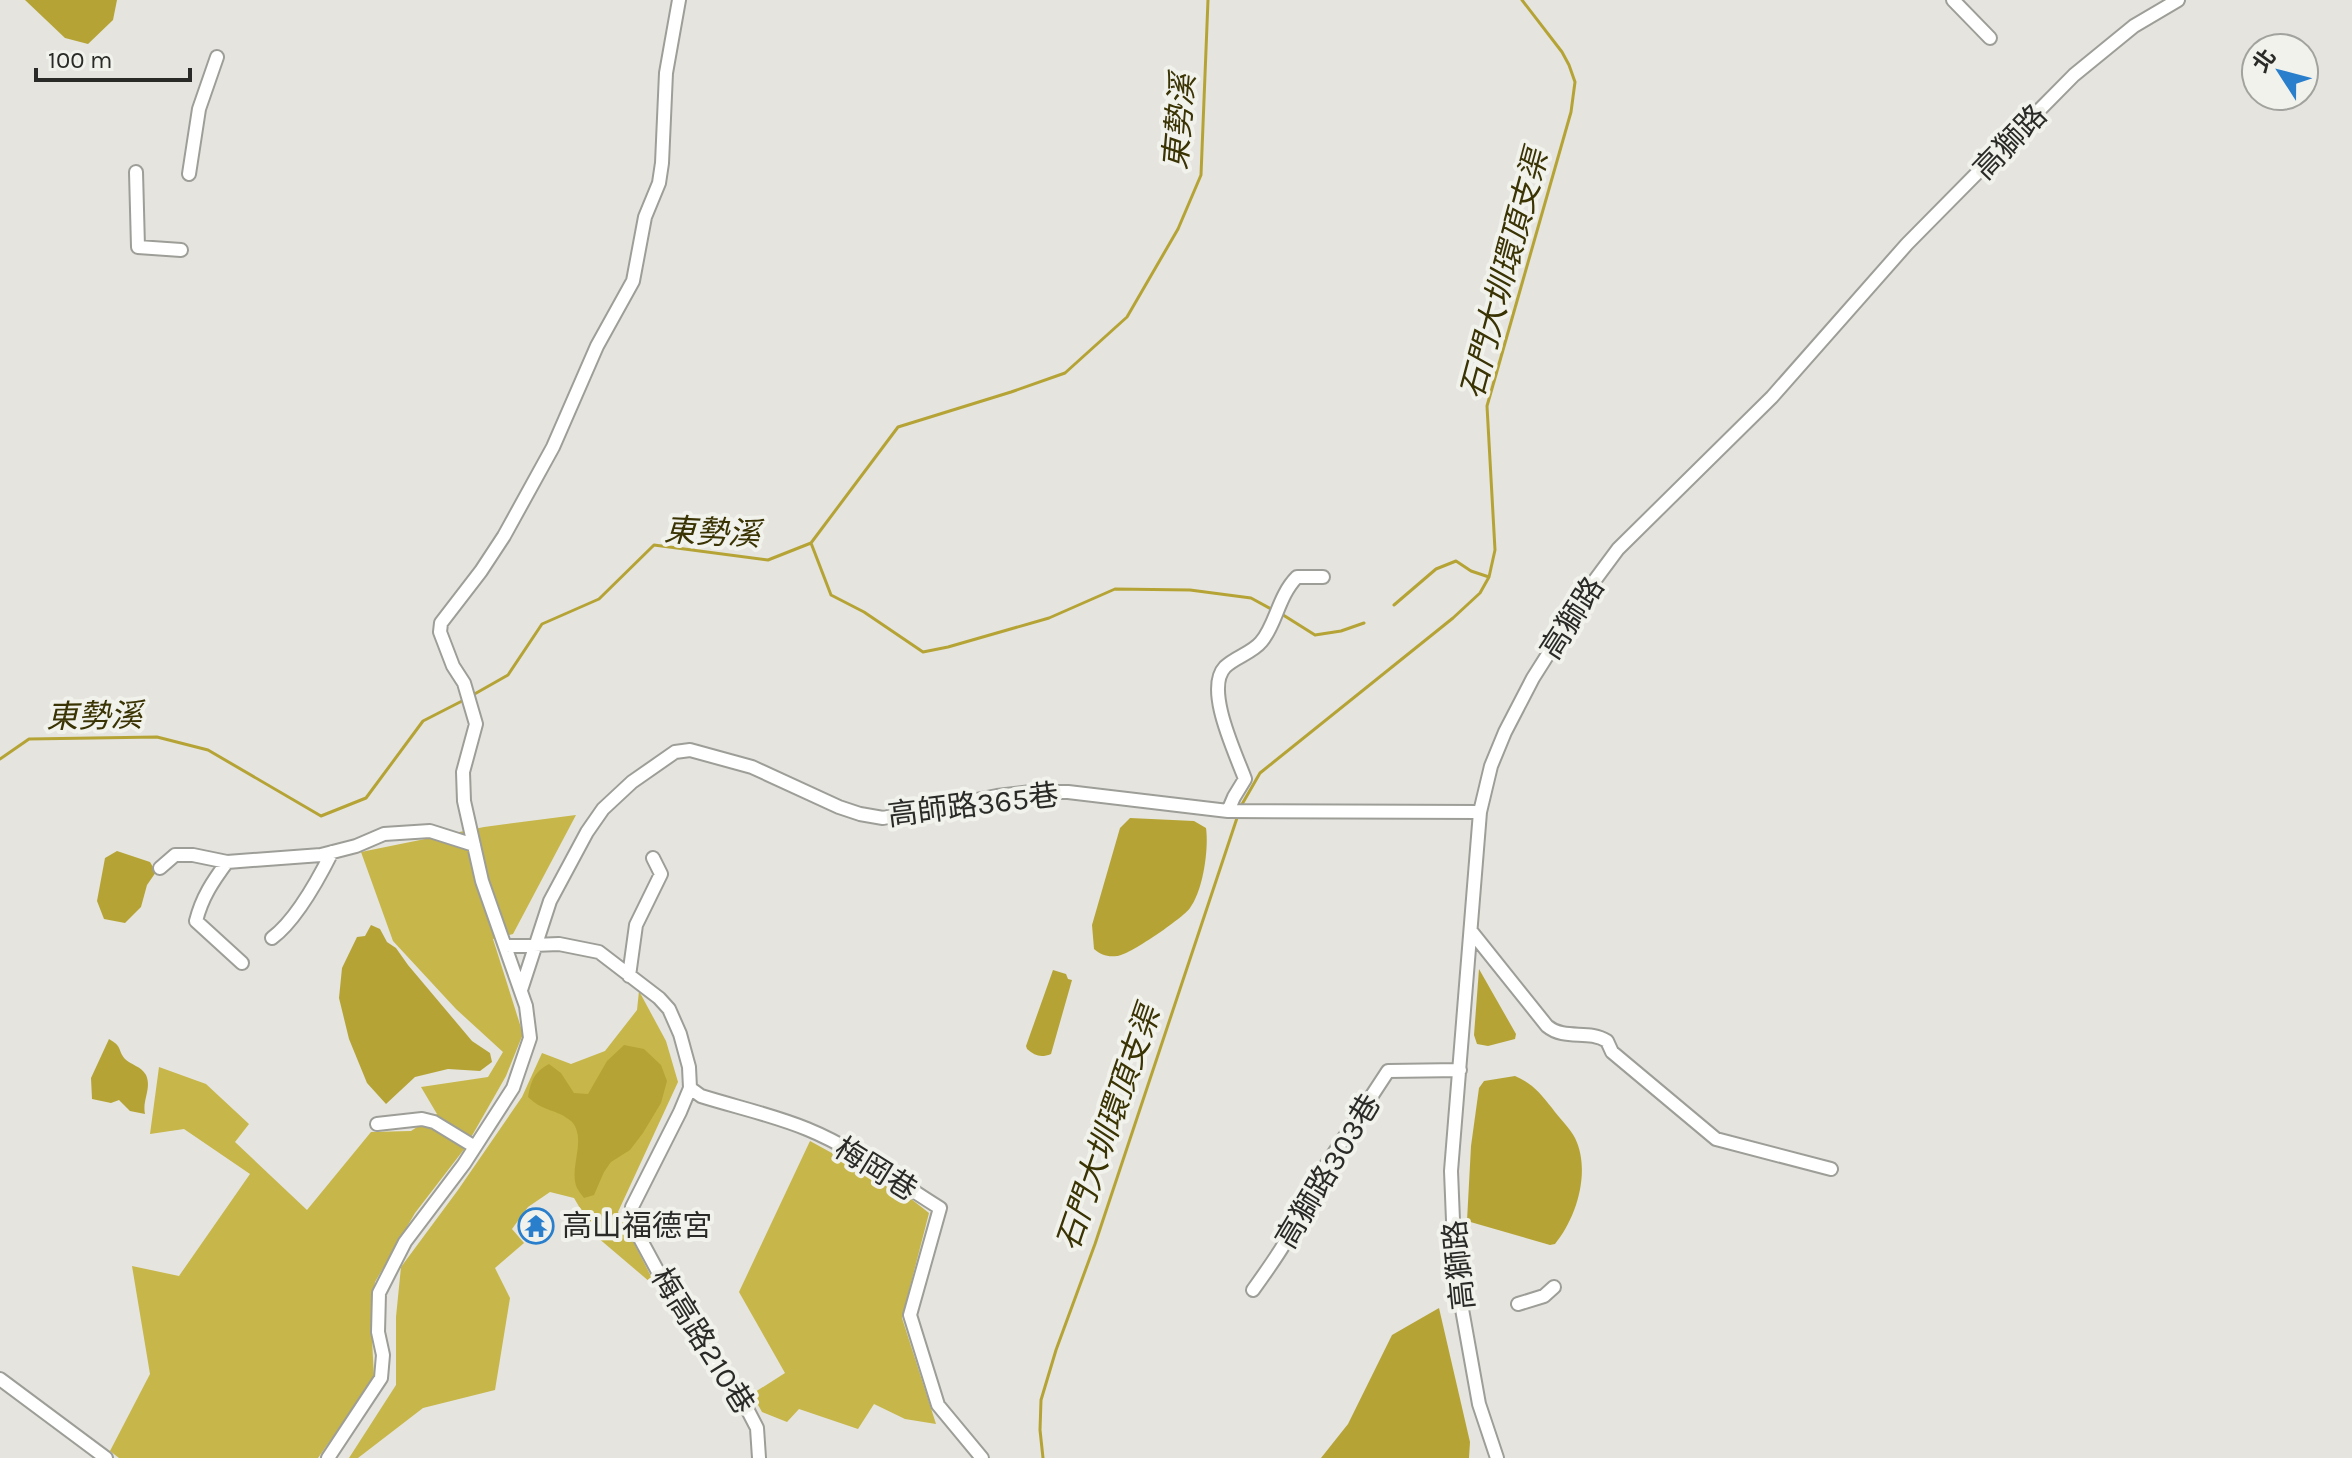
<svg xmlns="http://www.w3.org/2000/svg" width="2352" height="1458" font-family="Karla,'Noto Sans TC',sans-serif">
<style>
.forest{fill:#c7b649}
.water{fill:#b5a435}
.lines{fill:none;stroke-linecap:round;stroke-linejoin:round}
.stream{stroke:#b5a435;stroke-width:3}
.minor-casing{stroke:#9e9e98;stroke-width:16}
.minor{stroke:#fff;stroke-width:12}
.labels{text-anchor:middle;stroke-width:8;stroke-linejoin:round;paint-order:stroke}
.street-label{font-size:30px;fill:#2a2a28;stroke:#f2f2ec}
.poi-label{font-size:30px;fill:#2a2a28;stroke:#f2f2ec;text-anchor:start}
.water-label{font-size:32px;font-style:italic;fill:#3a3303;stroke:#f2f2ec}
</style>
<rect width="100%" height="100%" fill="#e5e4df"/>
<path class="forest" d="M576 815 513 934 493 939 523 1034 506 1076 465 1148 415 1213 375 1282 371 1319 374 1378 318 1458H119L110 1451 150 1374 132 1266 179 1276 250 1174 184 1129 150 1134 159 1067 206 1084 249 1124 235 1142 307 1210 371 1132 411 1131 437 1114 421 1087 488 1077 503 1052 456 1009 393 941 361 852 484 827Z
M639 991 666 1041 678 1082 618 1212 657 1288 597 1237 574 1198 550 1192 528 1207 512 1229 524 1243 495 1268 510 1298 495 1390 423 1408 358 1458H349L396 1385V1317L401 1267 458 1190 522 1097 542 1053 571 1064 605 1051 637 1010Z
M810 1141 901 1191 929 1213 902 1318 936 1424 905 1419 874 1404 858 1429 799 1409 787 1422 762 1412 752 1394 785 1373 739 1292Z"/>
<path class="water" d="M25 0H117L113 20 88 44 65 38Z
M1130 818 1194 821 1206 828C1209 849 1203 891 1190 908 1183 918 1128 956 1117 956 1107 957 1101 955 1094 949L1092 925 1120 828Z
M117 851 150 862 156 872 147 885 141 907 125 923 104 919 97 901 105 858Z
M371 925 380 929 387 942 396 948 408 965 472 1041 490 1053 492 1062 480 1071 448 1069 415 1077 386 1104 367 1083 349 1039 339 998 342 968 357 937 365 936Z
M1479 969 1516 1034 1515 1039 1488 1046 1477 1044 1474 1035Z
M1053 970 1066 974 1068 979 1072 980 1051 1054C1041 1058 1035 1056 1027 1049L1026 1046Z
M109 1039C123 1047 117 1049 125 1059 131 1065 141 1066 146 1075 152 1088 142 1100 145 1114L130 1111 119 1100 111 1103 92 1099 91 1078Z
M624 1045 644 1049 661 1065 667 1081 661 1103 643 1133 630 1150 611 1162 604 1172 594 1195 584 1198C582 1195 579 1192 577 1188 568 1168 588 1138 571 1121 557 1109 543 1112 528 1097 531 1081 534 1072 549 1064L561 1073 574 1093 588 1094 607 1061Z
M1515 1076C1532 1083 1541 1094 1552 1108 1559 1118 1570 1128 1575 1138 1591 1171 1577 1217 1555 1244L1550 1245 1467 1221 1471 1146 1479 1088 1484 1081Z
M1439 1308 1470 1442 1469 1458H1321L1348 1424 1392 1335Z"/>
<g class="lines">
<path class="stream" d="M811 543 831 595 864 612 923 652 948 647 1049 618 1115 589 1190 590 1251 598 1273 610
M1394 605 1436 569 1456 561 1471 571 1489 577
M1280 613 1315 635 1341 631 1364 623
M471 696 508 675 542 624 599 599 654 545 768 560 811 543 898 427 1011 392 1065 373 1127 317 1178 229 1201 175 1208 0
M0 759 29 739 157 737 208 750 321 816 366 798 423 721 464 700
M1241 806 1260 773 1453 618 1480 593 1489 577 1495 550 1487 406 1571 112 1575 82 1569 65 1562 52 1522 0
M1043 1458 1040 1430 1041 1400 1056 1350 1095 1244 1238 815"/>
<defs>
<path id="minor" d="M1953 0 1990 38
M136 172 138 247 181 250
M189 174 199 109 217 57
M1228 811 1234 797 1245 779C1236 754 1204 689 1225 667 1235 657 1252 653 1261 642 1276 625 1278 596 1297 577H1323
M227 862C213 881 202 897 196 921L242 963
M160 868 175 855H193L227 862 321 855 356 846 384 834 430 831 474 845
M1471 931 1547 1026C1565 1041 1588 1029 1607 1041L1612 1052 1716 1139 1831 1169
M272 938C295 921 319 878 332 852
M506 946 559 944 599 952 659 998 669 1009 680 1034 689 1067 690 1088 680 1112 632 1207 636 1231 676 1305 718 1369 743 1401 757 1428 759 1458
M629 976 636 925 661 874 653 858
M521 990 550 901 587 832 603 809 632 782 675 752 690 750 752 767 839 807 860 814 883 818 997 796 1031 792H1068L1228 811 1480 812
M690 1088 701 1096C736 1107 773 1115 807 1129 856 1149 896 1181 940 1208L910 1315 938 1405 982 1458
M377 1124 422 1119 434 1122 475 1147
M1253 1290C1276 1258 1294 1233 1306 1196L1388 1071 1460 1070
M1518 1304 1544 1296 1554 1287
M0 1379 106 1458
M328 1458 381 1378 383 1355 378 1332 379 1293 405 1242 464 1164 513 1088 530 1038 526 1006 482 881 464 801 463 772 476 724 464 683 453 666 440 632 441 623 481 571 504 536 553 447 597 346 633 281 645 217 659 183 662 163 666 73 679 0
M1497 1458 1479 1404 1455 1270 1451 1171 1480 812 1491 766 1505 732 1533 678 1595 580 1618 549 1772 397 1907 244 2074 75 2134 26 2178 0"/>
</defs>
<use href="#minor" class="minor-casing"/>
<use href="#minor" class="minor"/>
</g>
<defs>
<symbol id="temple-ring" viewBox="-11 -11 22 22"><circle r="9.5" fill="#f2f2ec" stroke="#2a7fcd" stroke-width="1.5"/><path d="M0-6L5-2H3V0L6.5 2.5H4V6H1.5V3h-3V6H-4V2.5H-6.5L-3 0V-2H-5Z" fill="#2a7fcd"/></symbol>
</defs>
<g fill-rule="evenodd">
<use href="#temple-ring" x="516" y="1206" width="40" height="40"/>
</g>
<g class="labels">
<g class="street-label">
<text transform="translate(2010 142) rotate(-46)" y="10">高獅路</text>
<text transform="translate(1572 618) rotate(-57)" y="10">高獅路</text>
<text transform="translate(973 805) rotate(-7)" y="10">高師路365巷</text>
<text transform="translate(876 1169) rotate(32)" y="10">梅岡巷</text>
<text transform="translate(1328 1171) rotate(-59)" y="10">高獅路303巷</text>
<text transform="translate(1459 1265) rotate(-96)" y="10">高獅路</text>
<text transform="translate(703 1341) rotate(58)" y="10">梅高路210巷</text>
</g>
<g class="poi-label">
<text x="562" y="1236">高山福德宮</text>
</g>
<g class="water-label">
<text transform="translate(1179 122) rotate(-85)" y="11">東勢溪</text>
<text transform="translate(1504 274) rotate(-75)" y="11">石門大圳環頂支渠</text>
<text transform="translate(712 532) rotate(3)" y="11">東勢溪</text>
<text transform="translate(94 716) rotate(-1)" y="11">東勢溪</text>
<text transform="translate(1108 1128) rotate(-71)" y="11">石門大圳環頂支渠</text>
</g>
</g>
<g transform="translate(2280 72) rotate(306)"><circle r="38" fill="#f2f2ec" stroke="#a2a29e" stroke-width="2"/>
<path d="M0-6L14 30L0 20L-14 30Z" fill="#2a7fcd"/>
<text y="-12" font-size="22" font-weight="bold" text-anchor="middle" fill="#2a2a28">北</text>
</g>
<path d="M36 68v12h154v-12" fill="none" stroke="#2a2a28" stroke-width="4"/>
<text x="48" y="68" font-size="24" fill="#2a2a28" stroke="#f2f2ec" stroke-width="6" paint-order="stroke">100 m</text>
</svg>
